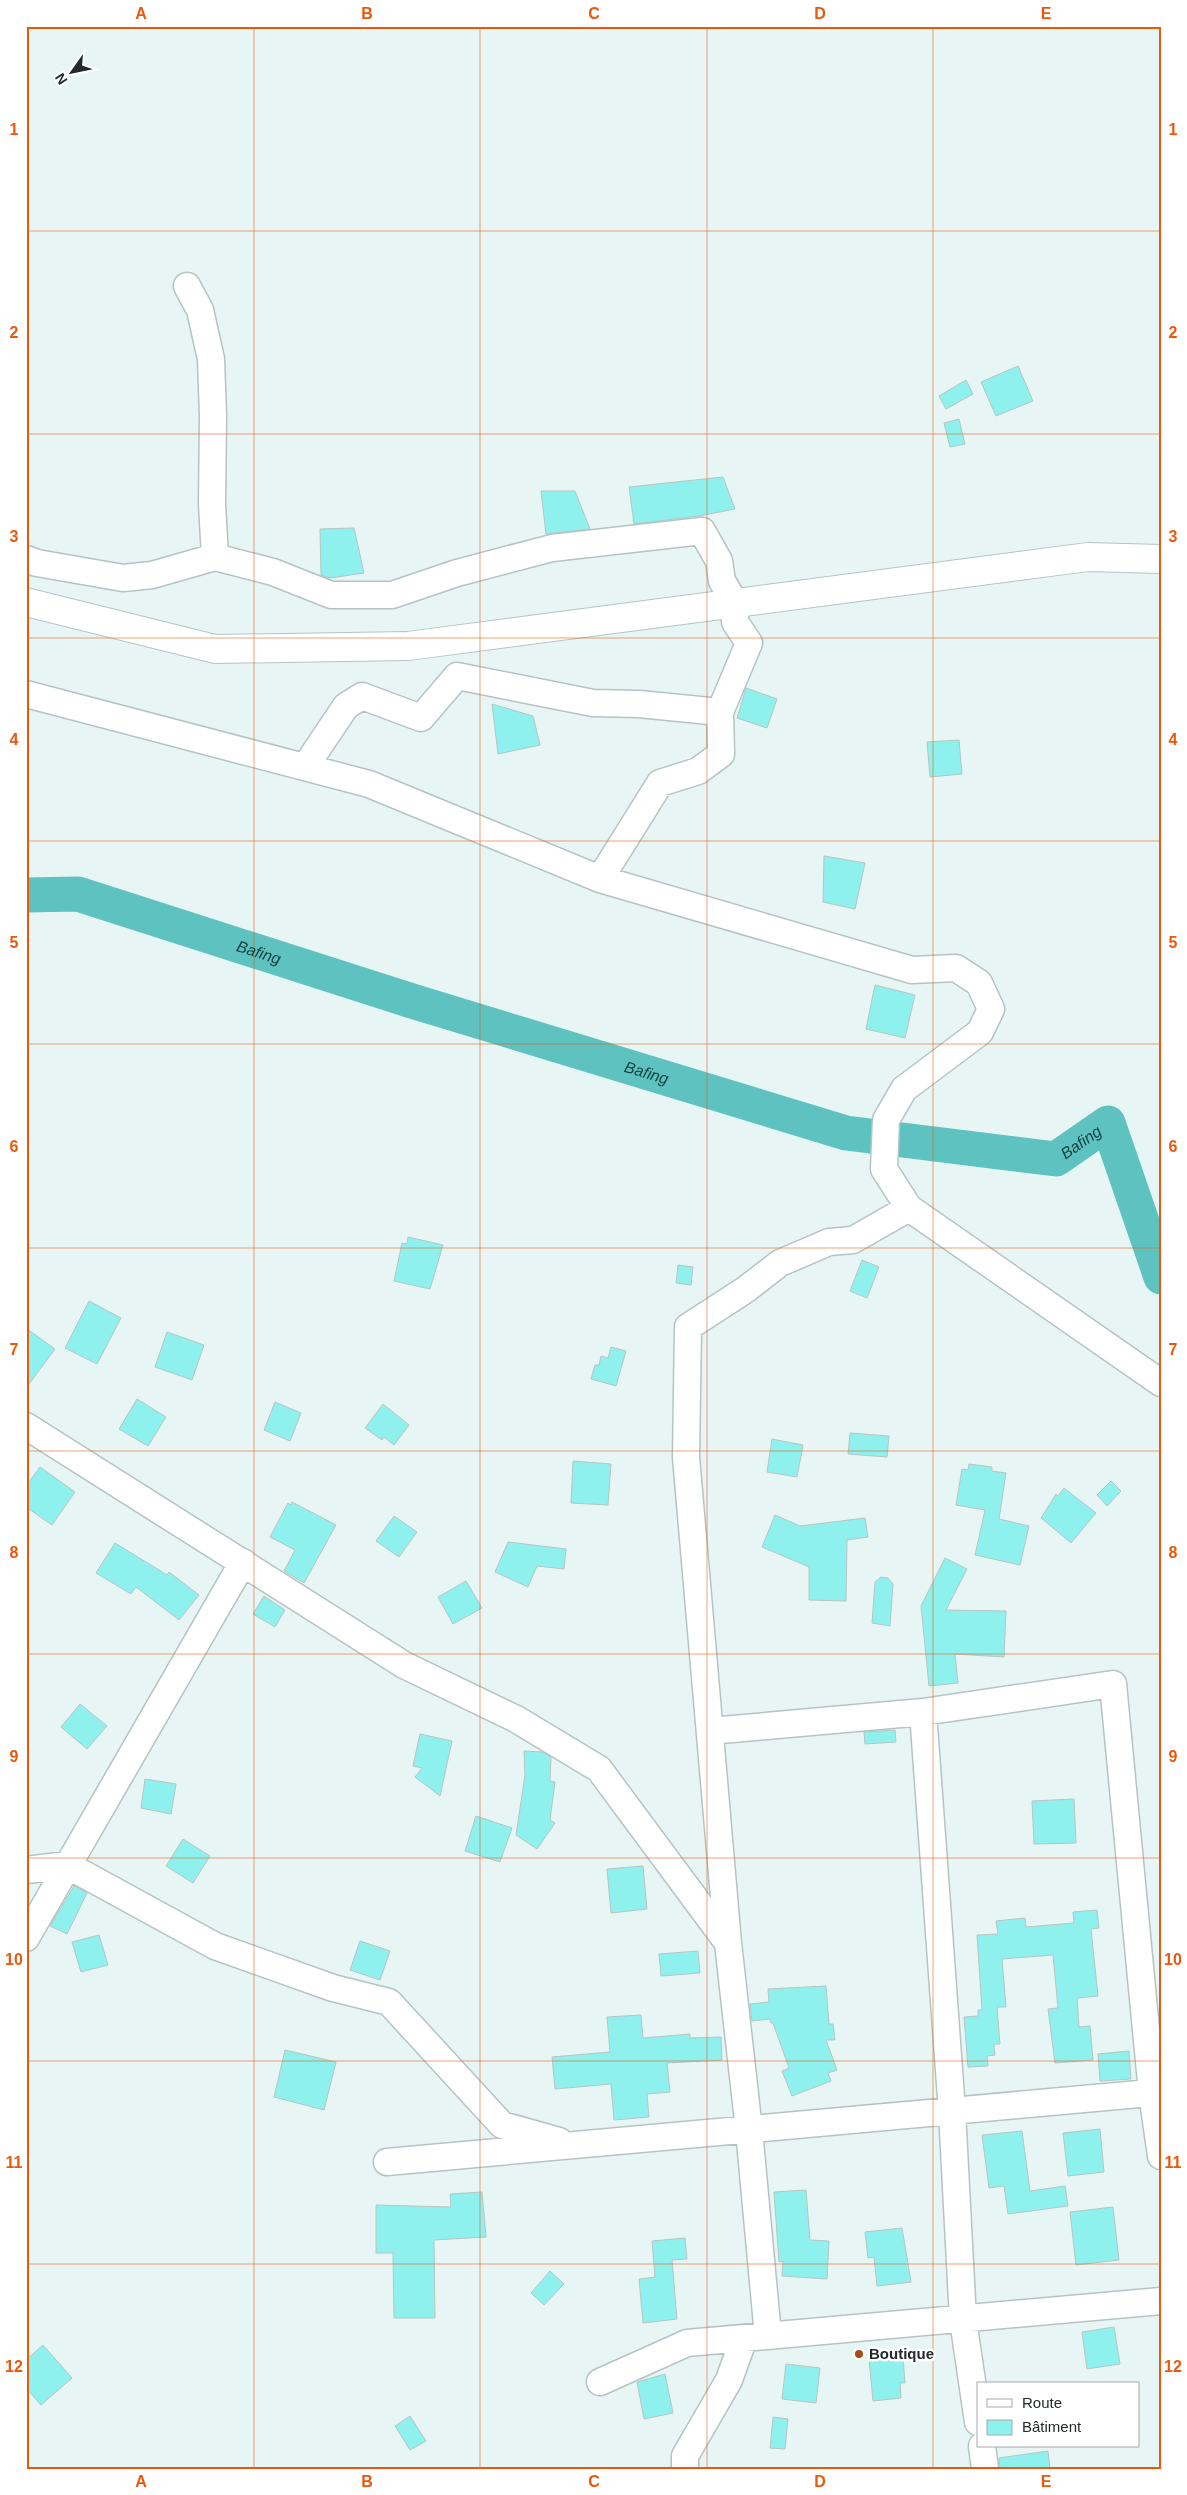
<svg xmlns="http://www.w3.org/2000/svg" width="1187" height="2495" font-family="Helvetica,sans-serif">
<style>
.lines{fill:none;stroke-linecap:round;stroke-linejoin:round}
.river{stroke:#5ec3c0;stroke-width:35}
.building{fill:#8ef1ee;stroke:#b6c5c4}
.minor-casing{stroke:#b5c4c3;stroke-width:29}
.major-casing{stroke:#b5c4c3;stroke-width:30}
.minor{stroke:#fff;stroke-width:26}
.major{stroke:#fff;stroke-width:28}
.grid{fill:none;stroke:#e8590c;stroke-width:1;stroke-opacity:0.55}
.poi-dot{fill:#ad4918;stroke:#fff;stroke-width:2}
.labels{text-anchor:middle;stroke-width:5;stroke-linejoin:round;paint-order:stroke}
.poi-label{font-size:15px;font-weight:bold;fill:#242a2a;stroke:#fff;text-anchor:start}
.water-label{font-size:16px;font-style:italic;fill:#154442;stroke:#fff}
.neatline{fill:none;stroke:#e8590c;stroke-width:2}
.grid-label{font-size:16px;text-anchor:middle;font-weight:bold;fill:#e8590c}
</style>
<rect width="100%" height="100%" fill="#e7f6f5"/>
<g class="lines">
<path class="river" id="s1" d="M26 895 78 894 412 1001 846 1133 1056 1159 1108 1123 1161 1277"/>
</g>
<path class="building" d="M1018 366 1033 401 996 416 981 382Z
M966 380 973 394 946 409 939 396Z
M959 419 965 444 950 447 944 423Z
M723 477 735 509 699 516 634 524 629 487Z
M541 491H575L590 529 546 534Z
M354 528 364 573 330 578 321 575 320 529Z
M746 688 777 699 767 728 737 718Z
M492 704 533 716 540 745 498 754Z
M959 740 962 774 930 777 927 742Z
M824 856 865 863 855 909 823 902Z
M875 985 915 995 905 1038 866 1029Z
M408 1237 443 1245 430 1289 394 1281 402 1243 407 1244Z
M862 1260 879 1267 867 1298 850 1291Z
M678 1265 693 1267 691 1285 676 1283Z
M89 1301 121 1318 97 1364 65 1348Z
M26 1328 55 1349 26 1388Z
M167 1332 204 1345 192 1380 155 1367Z
M611 1347 626 1351 616 1386 591 1379 595 1365H599L601 1356 608 1358Z
M137 1399 166 1417 148 1446 119 1429Z
M275 1402 301 1413 290 1441 264 1430Z
M383 1404 409 1425 394 1445 384 1437 382 1440 365 1428Z
M850 1433 889 1436 887 1457 848 1454Z
M772 1439 803 1445 797 1477 767 1472Z
M573 1461 611 1464 608 1505 571 1503Z
M969 1464 992 1467V1471L1006 1473 999 1519 1029 1526 1020 1565 975 1555 985 1510 956 1505 962 1469 968 1470Z
M40 1467 75 1492 52 1525 26 1507V1486Z
M1111 1481 1121 1491 1107 1506 1097 1495Z
M1064 1488 1096 1513 1071 1543 1041 1518 1056 1494 1058 1496Z
M292 1502 336 1525 304 1583 284 1571 295 1550 270 1537 288 1503 291 1505Z
M775 1515 800 1526 865 1518 868 1537 847 1540 846 1601 809 1600V1567L762 1547Z
M394 1516 417 1532 399 1557 376 1541Z
M508 1542 566 1549 564 1569 537 1566 528 1587 495 1572Z
M115 1543 167 1575 169 1572 199 1595 179 1620 136 1587 131 1594 96 1573Z
M945 1558 967 1569 946 1610 1006 1611 1004 1657 955 1654 958 1683 929 1686 921 1606Z
M881 1577 888 1578 893 1584 890 1626 872 1623 875 1582Z
M466 1581 482 1608 453 1624 438 1597Z
M264 1596 285 1610 275 1627 253 1614Z
M80 1704 107 1726 87 1749 61 1727Z
M895 1730 896 1742 865 1744 864 1732Z
M420 1734 452 1741 440 1796 415 1777 422 1768 413 1766Z
M524 1751 542 1752 551 1757 550 1781 555 1782 550 1820 555 1823 537 1849 516 1835 525 1775Z
M145 1779 176 1784 171 1814 141 1808Z
M1074 1799 1076 1843 1034 1844 1032 1801Z
M476 1816 512 1828 500 1862 465 1851Z
M183 1839 210 1856 193 1883 166 1866Z
M643 1866 647 1909 611 1913 607 1869Z
M74 1886 87 1893 67 1934 50 1926Z
M1097 1910 1099 1928 1091 1929 1098 1996 1077 1998 1079 2027 1090 2026 1093 2060 1055 2063 1048 2009 1058 2008 1053 1955 1002 1959 1006 2007H997L1000 2044H994L995 2055 987 2056 988 2066 968 2067 964 2017 978 2016V2010H982L977 1935 998 1934 996 1921 1025 1918 1026 1927 1074 1923 1073 1912Z
M99 1935 108 1965 81 1972 72 1942Z
M360 1941 390 1951 380 1980 350 1970Z
M698 1951 700 1973 661 1976 659 1954Z
M826 1986 829 2024H833L835 2040H826L837 2070 828 2073 831 2081 792 2096 782 2071 789 2068 773 2023H771L770 2019 752 2021 750 2004 769 2002 768 1989Z
M641 2015 643 2038 690 2034V2038L721 2037 722 2060 667 2063 670 2092 647 2094 649 2117 614 2120 611 2084 555 2089 552 2057 610 2052 607 2017Z
M285 2050 336 2062 324 2110 274 2097Z
M1129 2051 1131 2079 1100 2081 1098 2054Z
M1100 2129 1104 2172 1068 2176 1063 2133Z
M1022 2131 1030 2191 1065 2186 1068 2206 1008 2214 1004 2186 989 2188 982 2135Z
M806 2190 810 2240 829 2241 827 2279 782 2276 783 2261 779 2262 774 2192Z
M482 2192 486 2237 434 2240 435 2318H394L393 2253H376V2205L451 2207 450 2194Z
M1113 2207 1119 2260 1076 2265 1070 2212Z
M902 2228 911 2282 877 2286 874 2257 868 2258 865 2232Z
M685 2238 687 2259 672 2260 677 2319 643 2323 639 2279 655 2277 652 2241Z
M550 2271 564 2284 544 2305 531 2293Z
M1114 2327 1120 2364 1087 2369 1082 2332Z
M43 2345 72 2378 41 2405 26 2388V2360Z
M903 2356 905 2383H900L901 2398 873 2401 869 2359Z
M786 2364 820 2368 816 2403 782 2399Z
M665 2374 673 2413 644 2419 637 2382Z
M410 2416 426 2441 410 2450 395 2426Z
M773 2417 788 2419 785 2449 770 2448Z
M1048 2451 1050 2469H1000L999 2458Z"/>
<g class="lines">
<defs>
<path id="minor" d="M187 286 200 310 211 359 213 416 212 504 215 557 273 572 331 595H392L457 573 552 548 702 531 719 561 722 581 735 603V622L749 643 720 712
M26 559 37 563 123 578 152 575 215 557
M26 694 369 784 600 879 912 970 956 968 979 983 991 1009 980 1032 904 1089 886 1120 884 1169 909 1208 1161 1383
M305 767 346 706 362 696 421 718 457 676 593 703 639 704 720 712 721 754 698 771 660 783 600 879
M26 1426 404 1665 516 1719 599 1769 728 1943
M923 1712 952 2111 963 2320 978 2422
M710 1731 923 1712 1113 1684 1152 2093 1161 2156
M26 1870 67 1865 215 1946 333 1988 389 2002 502 2125 559 2141
M26 1938 243 1562
M387 2162 1161 2092
M768 2336 749 2130 728 1943 686 1457 688 1327 745 1290 780 1263 829 1242 853 1240 909 1208
M600 2382 687 2343 1161 2301
M982 2446 985 2469
M685 2469V2456L729 2380 744 2338"/>
<path id="major" d="M26 602 215 649 408 646 1088 557 1161 559"/>
</defs>
<use href="#minor" class="minor-casing"/>
<use href="#major" class="major-casing"/>
<use href="#minor" class="minor"/>
<use href="#major" class="major"/>
</g>
<path class="grid" d="M254 26V2469M480 26V2469M707 26V2469M933 26V2469M26 231H1161M26 434H1161M26 638H1161M26 841H1161M26 1044H1161M26 1248H1161M26 1451H1161M26 1654H1161M26 1858H1161M26 2061H1161M26 2264H1161"/>
<circle class="poi-dot" cx="859" cy="2354" r="5"/>
<g class="labels">
<g class="poi-label">
<text x="869" y="2359">Boutique</text>
</g>
<g class="water-label">
<text dy="6" stroke="none"><textPath href="#s1" startOffset="242">Bafing</textPath></text>
<text dy="6" stroke="none"><textPath href="#s1" startOffset="648">Bafing</textPath></text>
<text dy="6" stroke="none"><textPath href="#s1" startOffset="1098">Bafing</textPath></text>
</g>
</g>
<rect width="1187" height="2495" fill="none" stroke="#ffffff" stroke-width="55"/>
<rect x="977" y="2382" width="162" height="65" fill="#ffffff" stroke="#a7aaaa"/>
<rect x="987" y="2399" width="25" height="8" fill="#ffffff" stroke="#a7aaaa"/>
<text x="1022" y="2408" font-size="15" fill="#242a2a">Route</text>
<rect x="987" y="2420" width="25" height="15" fill="#8ef1ee" stroke="#a7aaaa"/>
<text x="1022" y="2432" font-size="15" fill="#242a2a">Bâtiment</text>
<g transform="translate(72 72) rotate(237)" stroke="#ffffff" stroke-width="4" paint-order="stroke">
<path d="M0-4L9 19L0 12L-9 19Z" fill="#242a2a"/>
<text y="-8" font-size="14" font-weight="bold" text-anchor="middle" fill="#242a2a">N</text>
</g>
<rect x="28" y="28" width="1132" height="2440" class="neatline"/>
<g class="grid-label">
<text x="141" y="19">A</text>
<text x="367" y="19">B</text>
<text x="594" y="19">C</text>
<text x="820" y="19">D</text>
<text x="1046" y="19">E</text>
<text x="14" y="135">1</text>
<text x="1173" y="135">1</text>
<text x="14" y="338">2</text>
<text x="1173" y="338">2</text>
<text x="14" y="542">3</text>
<text x="1173" y="542">3</text>
<text x="14" y="745">4</text>
<text x="1173" y="745">4</text>
<text x="14" y="948">5</text>
<text x="1173" y="948">5</text>
<text x="14" y="1152">6</text>
<text x="1173" y="1152">6</text>
<text x="14" y="1355">7</text>
<text x="1173" y="1355">7</text>
<text x="14" y="1558">8</text>
<text x="1173" y="1558">8</text>
<text x="14" y="1762">9</text>
<text x="1173" y="1762">9</text>
<text x="14" y="1965">10</text>
<text x="1173" y="1965">10</text>
<text x="14" y="2168">11</text>
<text x="1173" y="2168">11</text>
<text x="14" y="2372">12</text>
<text x="1173" y="2372">12</text>
<text x="141" y="2487">A</text>
<text x="367" y="2487">B</text>
<text x="594" y="2487">C</text>
<text x="820" y="2487">D</text>
<text x="1046" y="2487">E</text>
</g>
</svg>
